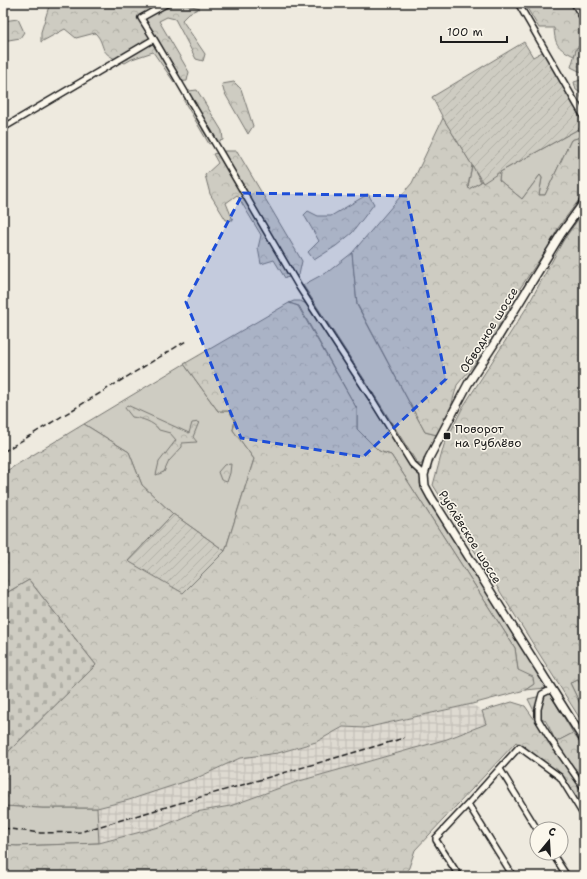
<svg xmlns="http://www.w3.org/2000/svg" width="587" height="879" font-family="'Shantell Sans',sans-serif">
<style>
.industrial{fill:url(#industrial-grid)}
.grass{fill:#ceccc2;stroke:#75746f}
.forest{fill:url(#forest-crowns);stroke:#75746f}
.cemetery{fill:url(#cemetery-stones);stroke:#75746f}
.park{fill:url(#park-dots);stroke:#75746f}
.garden{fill:url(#garden-furrows);stroke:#75746f}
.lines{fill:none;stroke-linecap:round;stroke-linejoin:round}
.street-casing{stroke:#1c1c1c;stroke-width:8}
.secondary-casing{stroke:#1c1c1c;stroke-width:10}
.street{stroke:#fbf7ec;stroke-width:5}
.secondary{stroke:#fbf7ec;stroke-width:7}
.rail{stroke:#1c1c1c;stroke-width:1.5;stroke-dasharray:6 3;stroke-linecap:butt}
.marked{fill:#1d4ed8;fill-opacity:0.2;stroke:#1d4ed8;stroke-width:3;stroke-dasharray:8 5;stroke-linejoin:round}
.poi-dot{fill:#1c1c1c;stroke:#fbf7ec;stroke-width:1.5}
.labels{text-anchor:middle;stroke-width:3;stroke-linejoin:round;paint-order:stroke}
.street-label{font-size:12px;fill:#1c1c1c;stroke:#fbf7ec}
.poi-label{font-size:12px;fill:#1c1c1c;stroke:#fbf7ec;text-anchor:start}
</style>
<defs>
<pattern id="industrial-grid" width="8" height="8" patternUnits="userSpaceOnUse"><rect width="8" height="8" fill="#dedad1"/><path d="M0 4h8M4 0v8" fill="none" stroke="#bebab3"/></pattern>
<pattern id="forest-crowns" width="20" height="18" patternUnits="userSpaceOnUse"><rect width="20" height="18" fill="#ceccc2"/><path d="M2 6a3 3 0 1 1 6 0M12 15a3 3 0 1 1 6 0" fill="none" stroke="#b0afa6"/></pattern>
<pattern id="cemetery-stones" width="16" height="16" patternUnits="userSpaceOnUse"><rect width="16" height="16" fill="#ceccc2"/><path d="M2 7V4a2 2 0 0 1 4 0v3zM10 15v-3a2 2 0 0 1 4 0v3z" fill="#b0afa6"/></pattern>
<pattern id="park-dots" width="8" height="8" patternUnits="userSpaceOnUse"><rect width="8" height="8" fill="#ceccc2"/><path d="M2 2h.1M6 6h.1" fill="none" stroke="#b0afa6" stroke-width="1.8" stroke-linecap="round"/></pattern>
<pattern id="garden-furrows" width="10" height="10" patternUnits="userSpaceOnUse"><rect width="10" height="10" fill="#ceccc2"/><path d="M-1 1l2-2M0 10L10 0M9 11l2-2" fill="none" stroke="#b0afa6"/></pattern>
</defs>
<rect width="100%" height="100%" fill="#eeeadf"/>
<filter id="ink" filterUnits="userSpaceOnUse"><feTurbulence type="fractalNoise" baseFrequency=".025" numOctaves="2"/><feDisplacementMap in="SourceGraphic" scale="8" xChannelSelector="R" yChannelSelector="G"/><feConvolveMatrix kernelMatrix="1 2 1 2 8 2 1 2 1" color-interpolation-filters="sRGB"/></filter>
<g filter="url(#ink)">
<path class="industrial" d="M472 704 482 711 486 724 447 739 296 782 230 806 196 812 163 826 99 843 97 808 129 800 199 777 240 758 278 753 316 742 343 727 365 728Z"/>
<path class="grass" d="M584 126V136L571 140 545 195H539L542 178 540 175 522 199 499 180 500 172Z
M472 165 481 182 469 189 468 186Z
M352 253 357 305 425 432 437 435 421 465 417 463 370 388 303 285 329 271Z
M294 301H300L309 305 409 465 421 477 420 484 424 490 547 688 525 690 534 684 518 670 515 648 391 455 379 451 357 429V409L299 306 289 303Z
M184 364 218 411H229L235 420 233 430 254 459 225 551 173 514 142 485 129 452 84 424Z
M578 680 584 691V723L579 717 583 710 570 683Z
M550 694 573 733 556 742 549 727 545 720 540 717 534 711 528 699Z
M3 806 43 808H97L99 843 17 846 3 845Z"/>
<path class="forest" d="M50 3H184L183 4 200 8 189 13 182 20 205 54 203 61 196 59 175 19 167 17 159 21 189 72 187 81 174 82 153 52 132 59 125 63C118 60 108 57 104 50 101 43 101 39 95 33L76 38 65 29 41 42V32Z
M524 3H570L584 26V43L577 48 574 56C558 48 555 46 554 28H539Z
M18 19 24 32 20 38 3 41V21Z
M584 79V102L581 97V93L576 90 574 82Z
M234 82 241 89 253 126 248 134 224 92 222 84Z
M197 90 222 131 223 140 209 144 184 101 189 91Z
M443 118 472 165 468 186 469 189 481 182 501 164 499 180 522 199 540 175 542 178 539 195H545L571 140 584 136V193L558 228 550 244 510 303 509 313 499 325 495 340 457 385 451 407 437 435 425 432 357 304 352 253 412 183Z
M225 151H237L302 261 299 275 285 278 274 260 261 264 258 248 261 235 237 195 226 203 233 220H226L210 194 205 175 218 163 213 154Z
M368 194 374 204 352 233 336 246 314 260 308 252 319 241 304 215 308 211 318 216H331Z
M584 211V691L578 680 570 683 583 710 579 717 433 485 444 445 463 407 527 307 563 241Z
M289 303 298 306 357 409V429L379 451 391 455 515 648 518 670 533 677 534 684 525 690 472 704 365 728 343 727 316 742 278 753 240 758 199 777 129 800 97 808H43L3 806V757L96 665 29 580 3 595V473L84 424 129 452 142 485 173 514 128 561 225 551 254 459 233 430 235 420 229 411H218L184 364Z
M127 405 189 433 192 423 199 422 193 437 197 442 182 443V447L169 461 164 472 156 475 159 462 176 440 170 433 159 430C154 422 141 418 132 417L125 408Z
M231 464 230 473 227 482 221 480 218 472 224 465Z
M512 702 525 706 552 744 573 733 584 749V811L561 775 516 742 415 850 406 876H3V845L17 846 99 843 163 826 196 812 230 806 296 782 447 739 486 724 482 711Z"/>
<path class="cemetery" d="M29 580 96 665 3 757V595Z"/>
<path class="park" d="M577 47 584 50V70L581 72 571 67Z"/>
<path class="garden" d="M524 42 533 57 544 51 584 122V126L500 172 483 183 443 118 432 97Z
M173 514 225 551 183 593 128 561Z"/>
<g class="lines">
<defs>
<path id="street" d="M518 3 584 117
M574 3 584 20
M154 39 299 287 370 396 412 464 424 475
M3 128 154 39 141 18 168 3
M552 689 542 694 538 709V719L549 737 584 788
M500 769 537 829
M468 804 513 876
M552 853 567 876
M459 876 436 840V838L468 804 519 747 560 777 584 816"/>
<path id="secondary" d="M584 202 561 234 494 344 468 384 429 458 424 475 425 486 431 497 584 740"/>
</defs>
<use href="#street" class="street-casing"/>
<use href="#secondary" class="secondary-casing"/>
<use href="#street" class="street"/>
<use href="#secondary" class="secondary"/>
<path class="rail" d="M3 452 186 341
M3 828 40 833 80 832 404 738"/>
</g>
</g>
<path class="marked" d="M243 193 407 196 446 379 363 457 241 438 186 302Z"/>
<rect class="poi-dot" x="443" y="432" width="8" height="8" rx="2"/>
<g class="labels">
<g class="street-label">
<text transform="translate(489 330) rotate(-58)" y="4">Обводное шоссе</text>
<text transform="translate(470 537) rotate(58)" y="4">Рублёвское шоссе</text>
</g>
<g class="poi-label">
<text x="455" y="433">Поворот<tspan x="455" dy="14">на Рублёво</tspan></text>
</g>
</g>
<rect width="587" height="879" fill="none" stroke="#fbf7ec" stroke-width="16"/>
<rect x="8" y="8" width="571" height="863" fill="none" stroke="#1c1c1c" stroke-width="1.5" filter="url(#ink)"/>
<g transform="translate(549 841) rotate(18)"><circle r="19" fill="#fbf7ec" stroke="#a29f99"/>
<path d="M0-3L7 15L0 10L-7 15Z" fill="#1c1c1c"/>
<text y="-6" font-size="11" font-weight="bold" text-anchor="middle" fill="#1c1c1c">С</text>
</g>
<path d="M441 36v6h66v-6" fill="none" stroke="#1c1c1c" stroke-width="2"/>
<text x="447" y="36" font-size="12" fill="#1c1c1c" stroke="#fbf7ec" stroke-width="3" paint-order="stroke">100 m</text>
</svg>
